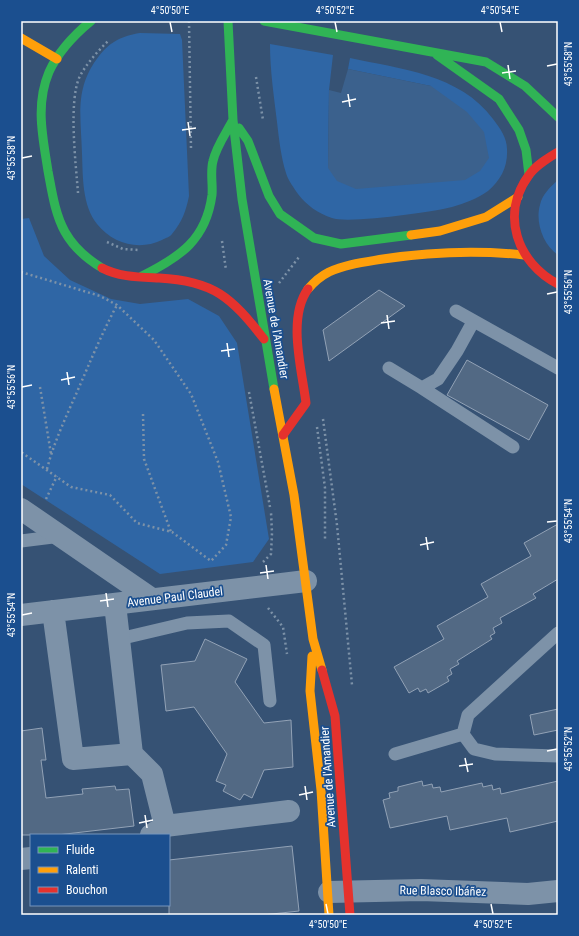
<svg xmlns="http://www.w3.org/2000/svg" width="579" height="936" font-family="'Roboto Condensed',sans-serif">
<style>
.green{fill:#2f66a5}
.water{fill:#3b618d}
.building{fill:#526984;stroke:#92a2b6}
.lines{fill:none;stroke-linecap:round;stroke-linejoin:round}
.path{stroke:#7d92a8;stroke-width:2.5;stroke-dasharray:2 3;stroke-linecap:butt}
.lane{stroke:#7d92a8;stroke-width:13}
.street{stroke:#7d92a8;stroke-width:22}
.fast{stroke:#30b455;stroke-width:9}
.slow{stroke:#ff9f0a;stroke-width:9}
.jam{stroke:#e5322d;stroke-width:9}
.ticks{fill:none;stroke:#fff;stroke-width:1.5}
.labels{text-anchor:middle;stroke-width:3.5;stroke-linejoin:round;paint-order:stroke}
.street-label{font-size:12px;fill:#fff;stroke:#1b4f8f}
.neatline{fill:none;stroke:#fff;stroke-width:1.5}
.ticks-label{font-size:10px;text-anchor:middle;fill:#fff}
</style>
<rect width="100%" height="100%" fill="#365274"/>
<path class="green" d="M140 33 180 34 182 40 189 196C186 211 182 222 172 234 170 237 165 238 162 240 139 251 113 244 97 224 82 205 83 177 82 154 81 116 74 88 99 56 111 41 122 36 140 33Z
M270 44 333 55 329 90 328 168 431 86 348 69 350 58C400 69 460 74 493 119 500 128 507 138 507 149 508 166 501 180 488 191 477 199 465 203 452 207 433 212 348 224 332 218 319 214 306 205 298 194 294 188 288 180 286 173 281 157 279 139 277 122 274 96 270 71 270 44Z
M558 180V255C543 245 535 222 540 205 542 195 550 187 558 180Z
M29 218 44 256 70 280 111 299 140 304 188 299 219 316 237 343 269 539 253 562 160 574 21 484V219Z"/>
<path class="water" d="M348 69 431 86 467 112 484 132 489 158 480 171 465 180 356 189 337 181 328 168 329 90 341 93Z"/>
<path class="building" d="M379 290 405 306 329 361 323 330Z
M467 360 548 405 529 440 447 395Z
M558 524V579L533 594 536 598 500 618 502 623 493 628 495 633 490 636 492 639 457 661 459 664 450 669 452 674 447 677 449 681 428 693 426 689 420 692 418 688 409 693 394 667 444 639 437 626 488 597 481 584 531 556 524 543Z
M205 639 247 659 235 682 264 723 291 720 293 767 264 770 252 798 244 794 240 800 223 791 226 785 216 781 227 754 194 707 166 711 161 665 195 661Z
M558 709V730L534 735 530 715Z
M42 728 46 760H41L46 798 83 794 82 789 115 786 116 790 129 789 134 826 57 835H21V731Z
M422 781 423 786 432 784 433 788 440 787 441 792 482 783 483 787 492 785 493 790 500 788 501 794 558 781V821L510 832 507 818 450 830 447 816 390 828 383 800 390 798 389 793 398 791V787Z
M292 846 299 911 263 915H169V860Z"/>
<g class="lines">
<path class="path" d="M189 21 191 149
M256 77 263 120
M78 193C76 165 68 100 80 76 87 63 98 51 109 40
M222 241 226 270
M107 242 123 249 139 250
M21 272 100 296 117 305 154 340 191 394 218 462 231 517 226 545 211 561 172 532 137 523 110 495 71 487 21 452
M279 283 299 257
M40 387 51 454
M249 392 270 507
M143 414 144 459 171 532
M323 419 337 525 352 685
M317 427 325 488V540
M47 469C54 442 66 417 77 392 90 362 102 333 117 305
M46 499 57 476
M263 562 271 554 272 533 271 512
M268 608 283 627 287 654"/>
<path class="lane" d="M456 311 558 368
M389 368 422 388 438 379 457 351 473 322
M422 388 513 447
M21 541 61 536
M558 633 468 715 463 734 474 749 495 754 558 756
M119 639 187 623 229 621 264 645 270 701
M395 754 463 734"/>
<path class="street" d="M21 509 152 599
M53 611 73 759 132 754 115 604
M21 615 306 581
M132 754 152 774 165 826
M151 835 165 826 289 811
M21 859 31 858
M329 892 421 890 528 894 558 891"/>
<path class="fast" d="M91 21C74 35 58 52 49 72 35 105 43 138 48 171 52 192 55 214 65 232 74 248 87 259 102 268
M228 21 233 120 242 199 274 389
M264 21 486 62 525 86 558 117
M437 55 499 99 519 130 526 150 529 175
M239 128 248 141 269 196 280 214 314 238 341 244 411 235
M142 276C180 257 206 240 212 195 213 184 210 172 213 161 216 147 226 133 233 120"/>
<path class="slow" d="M21 38 57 59
M411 235 440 231 486 217 518 197
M308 289C314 282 321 276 329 272 346 264 365 262 383 259 430 252 476 250 524 255
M274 389 294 495 313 639 322 670
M312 656 310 691 321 790 329 915"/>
<path class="jam" d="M558 152C548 158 536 165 529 175 500 214 517 263 558 284
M102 268C119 277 139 277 159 278 214 281 231 297 264 339
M283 435 306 403C302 370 287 318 308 289
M322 670 335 716 350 915"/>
</g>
<path class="ticks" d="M170 22 172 32M335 22 337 32M500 22 502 32M508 65 510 79M547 66 557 64M502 73 516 71M348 94 350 107M342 102 356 99M188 122 190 136M182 130 196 128M22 158 32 156M547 294 557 292M387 315 389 329M381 323 395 321M227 343 229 357M221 351 235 349M67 372 69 385M61 380 75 377M22 387 32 385M547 522 557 521M426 537 428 550M420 545 434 542M266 565 268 579M260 573 274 571M106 593 108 607M100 601 114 599M22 615 32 613M547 751 557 749M465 758 468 772M459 766 473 764M305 786 307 800M299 795 313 792M145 815 147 828M139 823 153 820M326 904 328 914M491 904 493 914"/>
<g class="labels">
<g class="street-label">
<text transform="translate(276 329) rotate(80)" y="4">Avenue de l'Amandier</text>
<text transform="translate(175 597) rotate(-7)" y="4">Avenue Paul Claudel</text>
<text transform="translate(328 777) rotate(-94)" y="4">Avenue de l'Amandier</text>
<text transform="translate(443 891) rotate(1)" y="4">Rue Blasco Ibáñez</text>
</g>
</g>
<rect width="579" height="936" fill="none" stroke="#1b4f8f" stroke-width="44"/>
<rect x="30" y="834" width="140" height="72" fill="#1b4f8f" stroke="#7695bc"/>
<rect x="38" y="847" width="20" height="6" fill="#30b455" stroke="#7695bc"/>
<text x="66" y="854" font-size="12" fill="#ffffff">Fluide</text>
<rect x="38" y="867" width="20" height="6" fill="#ff9f0a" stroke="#7695bc"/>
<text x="66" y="874" font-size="12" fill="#ffffff">Ralenti</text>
<rect x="38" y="887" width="20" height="6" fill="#e5322d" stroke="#7695bc"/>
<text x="66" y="894" font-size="12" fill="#ffffff">Bouchon</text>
<rect x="22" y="22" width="535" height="892" class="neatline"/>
<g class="ticks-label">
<text x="170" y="14">4°50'50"E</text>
<text x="335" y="14">4°50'52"E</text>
<text x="500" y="14">4°50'54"E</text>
<text transform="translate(568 64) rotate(-90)" y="4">43°55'58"N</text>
<text transform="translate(11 158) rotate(-90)" y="4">43°55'58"N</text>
<text transform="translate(568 292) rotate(-90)" y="4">43°55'56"N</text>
<text transform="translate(11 387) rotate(-90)" y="4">43°55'56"N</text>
<text transform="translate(568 521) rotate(-90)" y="4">43°55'54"N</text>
<text transform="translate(11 615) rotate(-90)" y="4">43°55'54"N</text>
<text transform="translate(568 749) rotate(-90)" y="4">43°55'52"N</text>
<text x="328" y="928">4°50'50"E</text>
<text x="493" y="928">4°50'52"E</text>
</g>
</svg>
